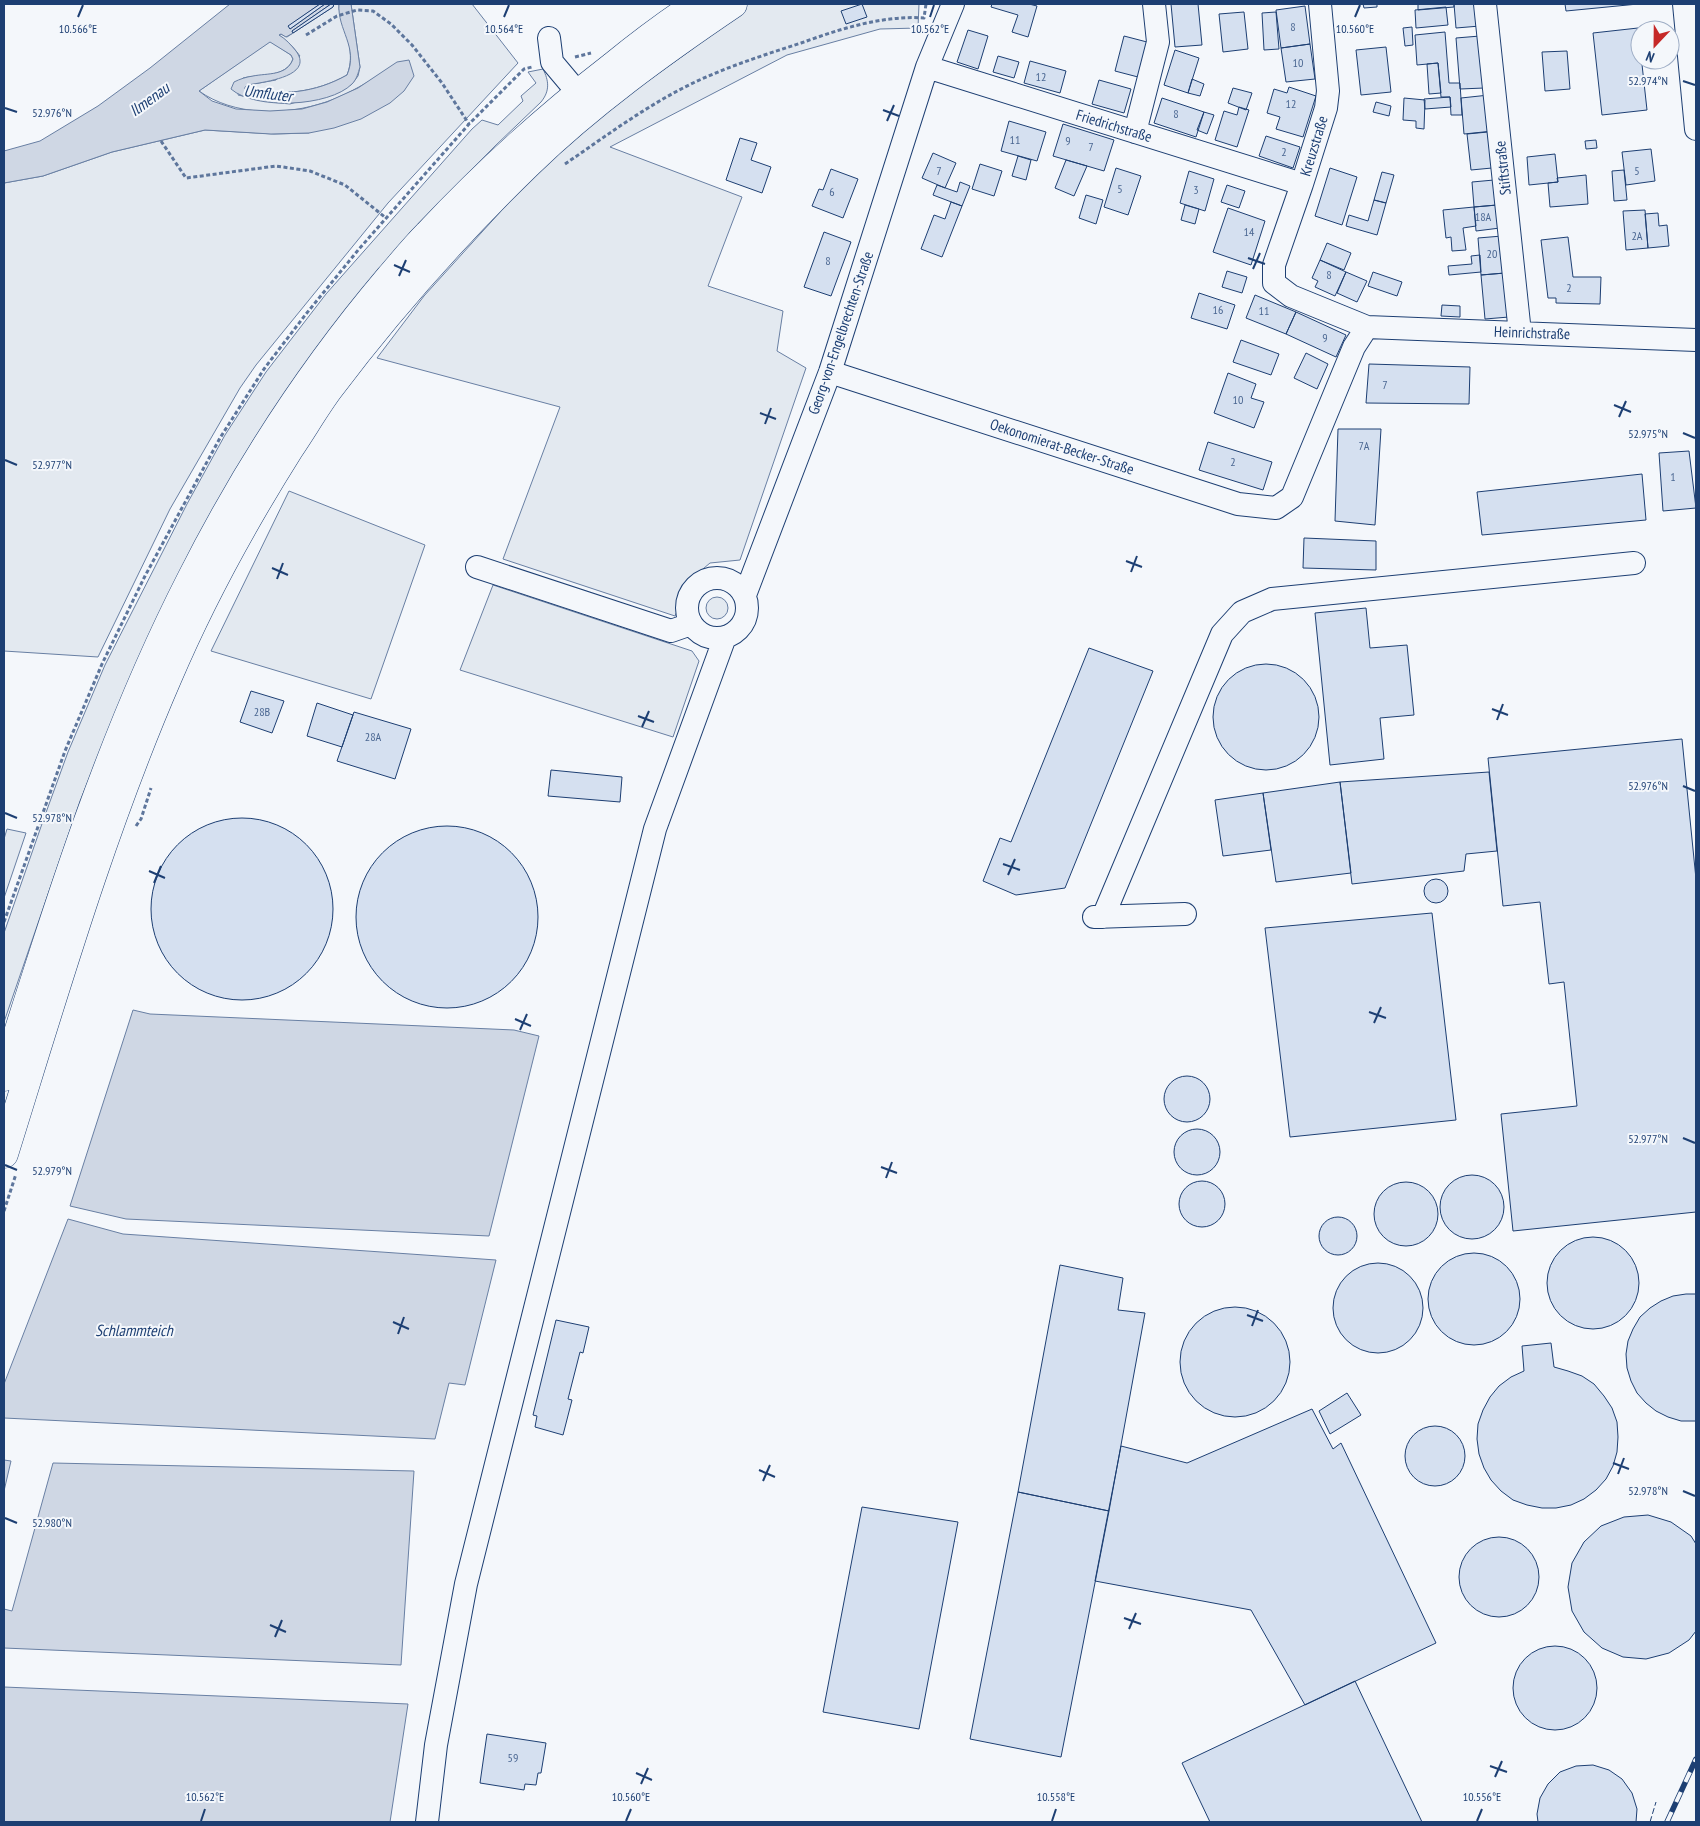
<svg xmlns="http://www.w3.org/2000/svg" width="1700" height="1826" font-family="'PT Sans Narrow',sans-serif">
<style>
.green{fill:#e3e9f0;stroke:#687fa3}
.water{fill:#cfd7e4;stroke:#687fa3}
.building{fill:#d5e0f0;stroke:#1d3f73}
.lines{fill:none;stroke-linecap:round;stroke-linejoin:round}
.minor-casing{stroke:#1d3f73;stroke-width:24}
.major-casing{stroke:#1d3f73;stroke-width:29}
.path{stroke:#5e769c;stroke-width:3;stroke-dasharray:4 2.5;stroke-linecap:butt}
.minor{stroke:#f4f7fb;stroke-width:22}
.major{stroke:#f4f7fb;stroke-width:28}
.rail-casing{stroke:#1d3f73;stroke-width:5.5}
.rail{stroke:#f4f7fb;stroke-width:4;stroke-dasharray:11;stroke-linecap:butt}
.fence{stroke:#1d3f73;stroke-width:1;stroke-dasharray:6 2.5;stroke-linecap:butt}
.ticks{fill:none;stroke:#1d3f73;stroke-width:2}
.labels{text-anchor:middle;stroke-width:4;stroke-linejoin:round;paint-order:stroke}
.number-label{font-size:12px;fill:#4b6792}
.street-label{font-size:15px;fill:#1d3f73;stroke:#f4f7fb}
.water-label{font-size:16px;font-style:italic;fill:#1d3f73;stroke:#f4f7fb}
.ticks-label{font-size:12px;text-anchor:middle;fill:#1d3f73;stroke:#f4f7fb;stroke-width:4;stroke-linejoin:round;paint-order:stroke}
</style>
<rect width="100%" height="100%" fill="#f4f7fb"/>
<path class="green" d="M334 4H339V9C345 30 356 53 347 75 315 93 282 96 245 89L244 87 248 85 276 80 300 56 292 46 279 35 281 34 287 37 293 33 333 7Z
M351 4H472L518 63 388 203 256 365 240 388 170 509 98 657 4 651V183L43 176 112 152 205 130 274 134 309 133 378 76C361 86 344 96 326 102 285 116 234 116 199 91L270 41 291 55 293 59C286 78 260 74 243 78L238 95 270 102 290 104 351 85 358 76 360 67Z
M746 4H919L918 28 880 29 787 55 610 147 742 197 708 286 783 311 777 351 806 368 740 560 710 563 691 579 675 616 503 559 560 407 377 358 424 296 530 179 617 103 691 50Z
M543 69C549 81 550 91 541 102L495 146 412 230 302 368 253 441 184 563 121 701 80 801 4 1022V933L44 818 68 752 105 665 187 504 225 435 266 372 326 294 472 129 482 120 498 125 523 101 521 96 536 83 528 72Z
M289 491 425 545 371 699 211 651Z
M493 585 692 651 699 661 673 737 460 670Z
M706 608a11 11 0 1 1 22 0a11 11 0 1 1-22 0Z
M7 829 26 833 4 898V839Z"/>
<path class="water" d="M230 4H320L289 26 290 29 325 4H331L292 31 293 33 286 37 281 34 279 35C286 39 291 45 296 51 315 77 262 82 248 85L245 87V89C282 96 315 93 347 75 359 47 337 30 339 4H351L360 67C358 73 357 79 352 84 329 107 255 110 231 89L234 82C240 79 246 77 253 76 268 73 287 76 293 59L291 55 270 42 199 91 212 101 236 109 270 111 302 109 327 102 358 88 397 62 409 60 414 76 404 91 390 103 361 119 334 128 309 133 271 134 205 130 112 152 43 176 4 183V151L40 141 98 106 150 68Z
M133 1010 150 1014 514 1030 539 1036 489 1236 126 1219 70 1206Z
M68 1219 123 1234 496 1260 465 1385 449 1383 435 1439 4 1418V1384Z
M4 1460 11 1461 4 1491Z
M53 1463 414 1471 401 1665 4 1648V1609L12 1611Z
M4 1687 408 1704 390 1822H4Z"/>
<path class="building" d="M320 4H325L290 29 288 26Z
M331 4H334L333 7 293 33 292 31Z
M862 4 867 17 846 24 841 11Z
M992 4H1029L1037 6 1028 37 1012 32 1018 15 991 7Z
M1171 4H1198L1202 45 1175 47Z
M1363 4H1377V7L1364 8Z
M1418 4H1454V7L1418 10Z
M1454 4H1478L1480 26 1456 28Z
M1565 4H1638L1566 11Z
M1305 6 1310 44 1281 48 1276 10Z
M1446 7 1448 25 1416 28 1415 10Z
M1244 12 1248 49 1223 52 1219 14Z
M1276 12 1279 49 1264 50 1262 13Z
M1412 27 1413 45 1405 46 1403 28Z
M1638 28 1647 110 1602 115 1593 33Z
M968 30 988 36 978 69 957 62Z
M1445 32 1449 83H1460L1462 115H1451L1450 97H1441L1438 63 1417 65 1415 35Z
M1124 36 1147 42 1138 77 1115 71Z
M1480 36 1484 88 1460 89 1456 38Z
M1310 44 1315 79 1286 82 1281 48Z
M1386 47 1391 92 1361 95 1356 50Z
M1175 50 1199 58 1188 93 1164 85Z
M1567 51 1570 89 1545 91 1542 52Z
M998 56 1019 62 1014 78 993 72Z
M1030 61 1066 71 1060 93 1024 83Z
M1438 63 1441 93 1429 94 1427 64Z
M1192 79 1204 84 1200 96 1188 93Z
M1099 80 1131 89 1124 113 1092 104Z
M1289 87 1316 96 1303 137 1276 129 1280 117 1267 113 1274 89 1287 93Z
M1233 88 1252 93 1246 110 1228 103Z
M1489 95 1493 131 1464 134 1461 98Z
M1450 97 1451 107 1425 109 1424 99Z
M1162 98 1204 112 1196 137 1154 123Z
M1404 98 1425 100 1424 129 1416 128V121L1403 120Z
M1376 102 1391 106 1389 116 1373 112Z
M1239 107 1249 110 1237 147 1215 140 1224 111 1237 115Z
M1204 112 1214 115 1207 134 1197 130Z
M1009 121 1046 132 1037 161 1001 151Z
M1063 124 1114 140 1104 171 1053 156Z
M1488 132 1492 168 1471 170 1467 134Z
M1266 136 1300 147 1293 168 1259 156Z
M740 138 757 143 751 160 771 167 762 193 726 180Z
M1596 140 1597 148 1586 149 1585 141Z
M1651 149 1655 181 1626 185 1622 152Z
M933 153 956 163 945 188 922 178Z
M1555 154 1558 182 1529 185 1527 157Z
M1018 156 1031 160 1026 180 1012 176Z
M1066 160 1087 166 1074 196 1055 188Z
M980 164 1002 171 994 196 972 189Z
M1116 168 1141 176 1128 215 1104 207Z
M1330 168 1357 177 1342 225 1315 216Z
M831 169 858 179 843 218 812 206 819 189 823 190Z
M1624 170 1627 200 1614 201 1612 171Z
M1189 171 1214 179 1205 211 1180 203Z
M1382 172 1394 175 1386 203 1374 200Z
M1586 175 1588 204 1550 207 1548 183 1558 182 1557 178Z
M1494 180 1497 205 1474 207 1472 182Z
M960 182 970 186 962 206 933 195 937 185 957 192Z
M1227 185 1245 191 1239 208 1221 202Z
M1086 195 1103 200 1096 224 1079 218Z
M1374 200 1386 203 1377 235 1346 226 1349 215 1368 221Z
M951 202 962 206 942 257 921 249 934 215 945 219Z
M1185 205 1199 209 1195 224 1181 220Z
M1497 205 1500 228 1476 231 1474 207Z
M1474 207 1476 226 1463 228 1466 250 1452 251 1451 237 1446 238 1443 210Z
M1228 208 1265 221 1251 265 1213 252Z
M1645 210 1648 248 1626 250 1623 211Z
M1658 213 1659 226 1667 225 1669 246 1648 248 1645 214Z
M824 232 851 242 831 296 804 287Z
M1502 236 1505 273 1481 275 1478 238Z
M1568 237 1573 277H1601L1600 304 1556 303V298H1548L1541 240Z
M1327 243 1351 253 1344 270 1320 260Z
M1480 255 1481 272 1449 275 1448 266 1472 264 1471 256Z
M1320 260 1346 272 1335 296 1315 287 1318 281 1312 278Z
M1227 271 1247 277 1242 293 1222 287Z
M1346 272 1367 281 1357 302 1337 293Z
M1373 272 1402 282 1397 296 1368 286Z
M1505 273 1509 317 1485 319 1481 275Z
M1199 293 1235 305 1227 329 1191 318Z
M1255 295 1296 312 1286 334 1246 318Z
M1442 305 1460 306V317L1441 316Z
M1296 312 1346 335 1336 357 1286 334Z
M1241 340 1279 354 1271 375 1233 362Z
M1306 353 1328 364 1317 389 1294 378Z
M1369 364 1470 367 1469 404 1366 403Z
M1228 373 1256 384 1251 398 1264 402 1254 428 1214 413Z
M1338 429H1381L1375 525 1335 521Z
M1208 442 1272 462 1263 490 1199 470Z
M1689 451 1696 508 1663 511 1659 453Z
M1642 474 1646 520 1482 535 1477 492Z
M1304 538 1376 541V570L1303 568Z
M1366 608 1370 648 1407 645 1414 715 1380 718 1384 759 1330 765 1315 613Z
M1089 648 1153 671 1065 888 1016 895 983 881 1000 838 1011 842Z
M1213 717a53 53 0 1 1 106 0a53 53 0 1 1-106 0Z
M251 691 284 701 272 733 240 722Z
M317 703 353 715 342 747 307 736Z
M354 712 411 729 395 779 337 761Z
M1682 739 1696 879V1212L1513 1231 1501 1114 1577 1106 1564 982 1549 984 1540 902 1503 906 1488 758Z
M551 770 622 777 620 802 548 796Z
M1489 772 1497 851 1466 854 1464 871 1352 884 1340 782Z
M1340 782 1351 873 1276 882 1263 793Z
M1263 793 1271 850 1223 856 1215 800Z
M151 909a91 91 0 1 1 182 0a91 91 0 1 1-182 0Z
M356 917a91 91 0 1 1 182 0a91 91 0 1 1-182 0Z
M1424 891a12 12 0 1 1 24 0a12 12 0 1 1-24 0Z
M1432 913 1456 1120 1290 1137 1265 928Z
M1164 1099a23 23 0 1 1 46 0a23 23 0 1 1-46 0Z
M1174 1152a23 23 0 1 1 46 0a23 23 0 1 1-46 0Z
M1440 1207a32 32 0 1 1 64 0a32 32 0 1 1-64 0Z
M1179 1204a23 23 0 1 1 46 0a23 23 0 1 1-46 0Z
M1374 1214a32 32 0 1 1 64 0a32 32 0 1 1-64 0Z
M1319 1236a19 19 0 1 1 38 0a19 19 0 1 1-38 0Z
M1547 1283a46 46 0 1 1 92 0a46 46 0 1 1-92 0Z
M1428 1299a46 46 0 1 1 92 0a46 46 0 1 1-92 0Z
M1333 1308a45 45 0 1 1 90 0a45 45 0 1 1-90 0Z
M1060 1265 1123 1278 1118 1310 1145 1313 1109 1511 1018 1492Z
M1686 1294H1696V1421H1681L1668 1417 1656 1411 1646 1403 1637 1393 1631 1381 1627 1368 1626 1354 1628 1341 1633 1329 1640 1317 1650 1308 1661 1301 1673 1296Z
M1180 1362a55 55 0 1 1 110 0a55 55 0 1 1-110 0Z
M556 1320 589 1327 583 1353 580 1352 568 1399 572 1400 563 1435 535 1427 537 1416 533 1415Z
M1551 1343 1554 1367 1568 1371 1582 1376 1594 1384 1604 1396 1612 1408 1617 1422 1618 1437 1617 1452 1613 1466 1606 1479 1596 1490 1584 1499 1571 1505 1556 1508H1542L1527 1505 1513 1500 1501 1491 1491 1480 1484 1468 1479 1454 1477 1439 1478 1424 1483 1410 1490 1397 1499 1386 1511 1377 1524 1371 1522 1346Z
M1347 1393 1361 1415 1330 1434 1319 1411Z
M1312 1409 1333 1449 1341 1443 1436 1643 1305 1705 1251 1610 1095 1581 1121 1446 1187 1463Z
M1405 1456a30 30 0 1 1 60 0a30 30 0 1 1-60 0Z
M1018 1492 1109 1511 1061 1757 970 1739Z
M862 1507 958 1522 919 1729 823 1712Z
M1648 1515 1671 1522 1691 1536 1696 1544V1631L1689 1640 1669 1653 1646 1659 1623 1657 1602 1648 1584 1632 1572 1611 1568 1587 1572 1563 1584 1542 1601 1526 1624 1517Z
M1459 1577a40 40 0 1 1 80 0a40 40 0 1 1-80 0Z
M1513 1688a42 42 0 1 1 84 0a42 42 0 1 1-84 0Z
M1355 1681 1422 1822H1210L1182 1763Z
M487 1734 546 1743 541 1773H538L536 1785 525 1784 524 1790 480 1783Z
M1593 1765 1609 1770 1622 1779 1632 1793 1637 1809 1636 1822H1538L1537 1814 1540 1798 1548 1784 1560 1772 1576 1766Z"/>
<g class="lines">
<defs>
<path id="minor" d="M1320 4 1328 91 1326 108 1302 184 1274 265V283L1291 296 1367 327
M1485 4 1520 333
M1684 4 1696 129
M549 38 552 62 589 106
M927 67 1302 184
M1135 132 1158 42 1154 4
M830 372 1238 504 1276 508 1292 497 1354 347 1367 327 1696 340
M477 567 671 631 691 624
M687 608a30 30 0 1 1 60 0a30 30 0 1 1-60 0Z
M745 595 830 372 927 67 953 4
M1094 917 1185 914
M1103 917 1222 634 1242 612 1272 599 1634 563
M427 1822 436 1745 466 1584 655 829 725 637"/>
<path id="major" d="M4 1077C57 908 110 737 191 579 245 472 311 370 389 278 402 263 414 248 428 234 485 173 547 117 613 66 640 44 668 23 697 4
M4 1154C54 994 101 831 168 677 202 597 244 521 290 448 303 429 315 408 329 389 389 309 456 234 528 164 590 104 662 52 733 4"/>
</defs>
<use href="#minor" class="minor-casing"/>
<use href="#major" class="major-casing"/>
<path class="path" d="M306 35 337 16 357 10 373 11 391 24 412 45 442 83 469 124
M575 57 591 53
M161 141 186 178 276 166 310 171 345 185 386 218
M565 164C606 136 646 106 691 84 726 67 764 55 801 43 840 29 883 15 924 18L926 4
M136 826 141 819 151 788
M4 922 65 751 102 664 145 576 220 438 264 369 306 314 359 249 469 124 524 69 532 67
M4 1211 16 1174"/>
<use href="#minor" class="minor"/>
<use href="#major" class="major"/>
<defs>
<path id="rail" d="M1667 1822 1696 1759"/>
</defs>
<use href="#rail" class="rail-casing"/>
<use href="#rail" class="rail"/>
<path class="fence" d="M1650 1822 1656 1802"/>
</g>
<path class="ticks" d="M78 17 83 5M504 17 509 5M930 17 934 5M1355 17 1360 5M1683 81 1695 85M5 108 17 112M883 110 899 116M887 121 894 105M1248 258 1265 264M394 265 410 272M1253 269 1260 253M399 276 406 260M1614 405 1631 412M760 413 776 419M1619 417 1626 401M765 424 771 408M1683 433 1695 438M5 460 17 465M1126 561 1142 567M272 568 288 575M1131 572 1137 556M277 579 283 563M1492 709 1508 715M638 716 654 722M1497 720 1503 704M642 727 649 711M1683 786 1695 791M5 813 17 818M1003 864 1020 870M149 871 165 878M1008 875 1015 859M154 883 161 866M1369 1012 1386 1018M515 1019 531 1026M1374 1023 1381 1007M520 1030 527 1014M1683 1138 1695 1143M5 1165 17 1170M881 1167 897 1173M886 1178 892 1162M1247 1315 1263 1321M393 1322 409 1329M1252 1326 1258 1310M398 1334 404 1317M1613 1463 1629 1469M759 1470 775 1477M1618 1474 1624 1458M763 1481 770 1465M1683 1491 1695 1496M5 1518 17 1523M1124 1618 1141 1624M270 1625 286 1632M1129 1629 1136 1613M275 1637 282 1620M1490 1766 1507 1772M636 1773 652 1780M1495 1777 1502 1761M641 1784 648 1768M201 1821 205 1809M626 1821 631 1809M1052 1821 1056 1809M1477 1821 1482 1809"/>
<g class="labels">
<g class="number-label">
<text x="1293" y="31">8</text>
<text x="1298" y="67">10</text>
<text x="1041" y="81">12</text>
<text x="1291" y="108">12</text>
<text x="1176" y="118">8</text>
<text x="1015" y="144">11</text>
<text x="1068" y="145">9</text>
<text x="1091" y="151">7</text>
<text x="1284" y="156">2</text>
<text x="939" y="175">7</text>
<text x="1637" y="175">5</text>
<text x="1120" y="193">5</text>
<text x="1196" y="194">3</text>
<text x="832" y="196">6</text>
<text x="1483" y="221">18A</text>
<text x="1249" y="236">14</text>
<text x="1637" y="240">2A</text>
<text x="1492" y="258">20</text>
<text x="828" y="265">8</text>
<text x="1329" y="279">8</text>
<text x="1569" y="292">2</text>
<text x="1218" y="314">16</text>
<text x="1264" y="315">11</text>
<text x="1325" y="342">9</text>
<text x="1385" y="389">7</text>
<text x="1238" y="404">10</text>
<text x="1364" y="450">7A</text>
<text x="1233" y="466">2</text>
<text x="1673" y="481">1</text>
<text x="262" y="716">28B</text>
<text x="373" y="741">28A</text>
<text x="513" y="1762">59</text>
</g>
<g class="street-label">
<text transform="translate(1114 126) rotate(17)" y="5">Friedrichstraße</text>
<text transform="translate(1314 146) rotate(-73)" y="5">Kreuzstraße</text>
<text transform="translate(1503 168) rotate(-96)" y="5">Stiftstraße</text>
<text transform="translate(841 333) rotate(-71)" y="5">Georg-von-Engelbrechten-Straße</text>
<text transform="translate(1532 333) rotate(2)" y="5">Heinrichstraße</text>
<text transform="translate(1062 447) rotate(18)" y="5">Oekonomierat-Becker-Straße</text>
</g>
<g class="water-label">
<text transform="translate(268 93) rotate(7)" y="6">Umfluter</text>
<text transform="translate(149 99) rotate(-36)" y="6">Ilmenau</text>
<text x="134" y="1336">Schlammteich</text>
</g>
</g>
<g class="ticks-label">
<text x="78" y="33">10.566°E</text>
<text x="504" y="33">10.564°E</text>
<text x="930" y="33">10.562°E</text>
<text x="1355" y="33">10.560°E</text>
<text x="1648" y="85">52.974°N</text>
<text x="52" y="117">52.976°N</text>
<text x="1648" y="438">52.975°N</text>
<text x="52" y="469">52.977°N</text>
<text x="1648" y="790">52.976°N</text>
<text x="52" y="822">52.978°N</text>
<text x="1648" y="1143">52.977°N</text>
<text x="52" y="1175">52.979°N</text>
<text x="1648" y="1495">52.978°N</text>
<text x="52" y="1527">52.980°N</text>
<text x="205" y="1801">10.562°E</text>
<text x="631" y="1801">10.560°E</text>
<text x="1056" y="1801">10.558°E</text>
<text x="1482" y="1801">10.556°E</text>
</g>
<rect width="1700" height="1826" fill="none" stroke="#1d3f73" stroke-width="10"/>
<g transform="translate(1655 45) rotate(202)"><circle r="24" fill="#f4f7fb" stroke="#9eadc5"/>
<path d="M0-4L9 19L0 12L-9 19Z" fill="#c62828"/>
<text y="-8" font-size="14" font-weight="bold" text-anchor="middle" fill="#1d3f73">N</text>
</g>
</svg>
